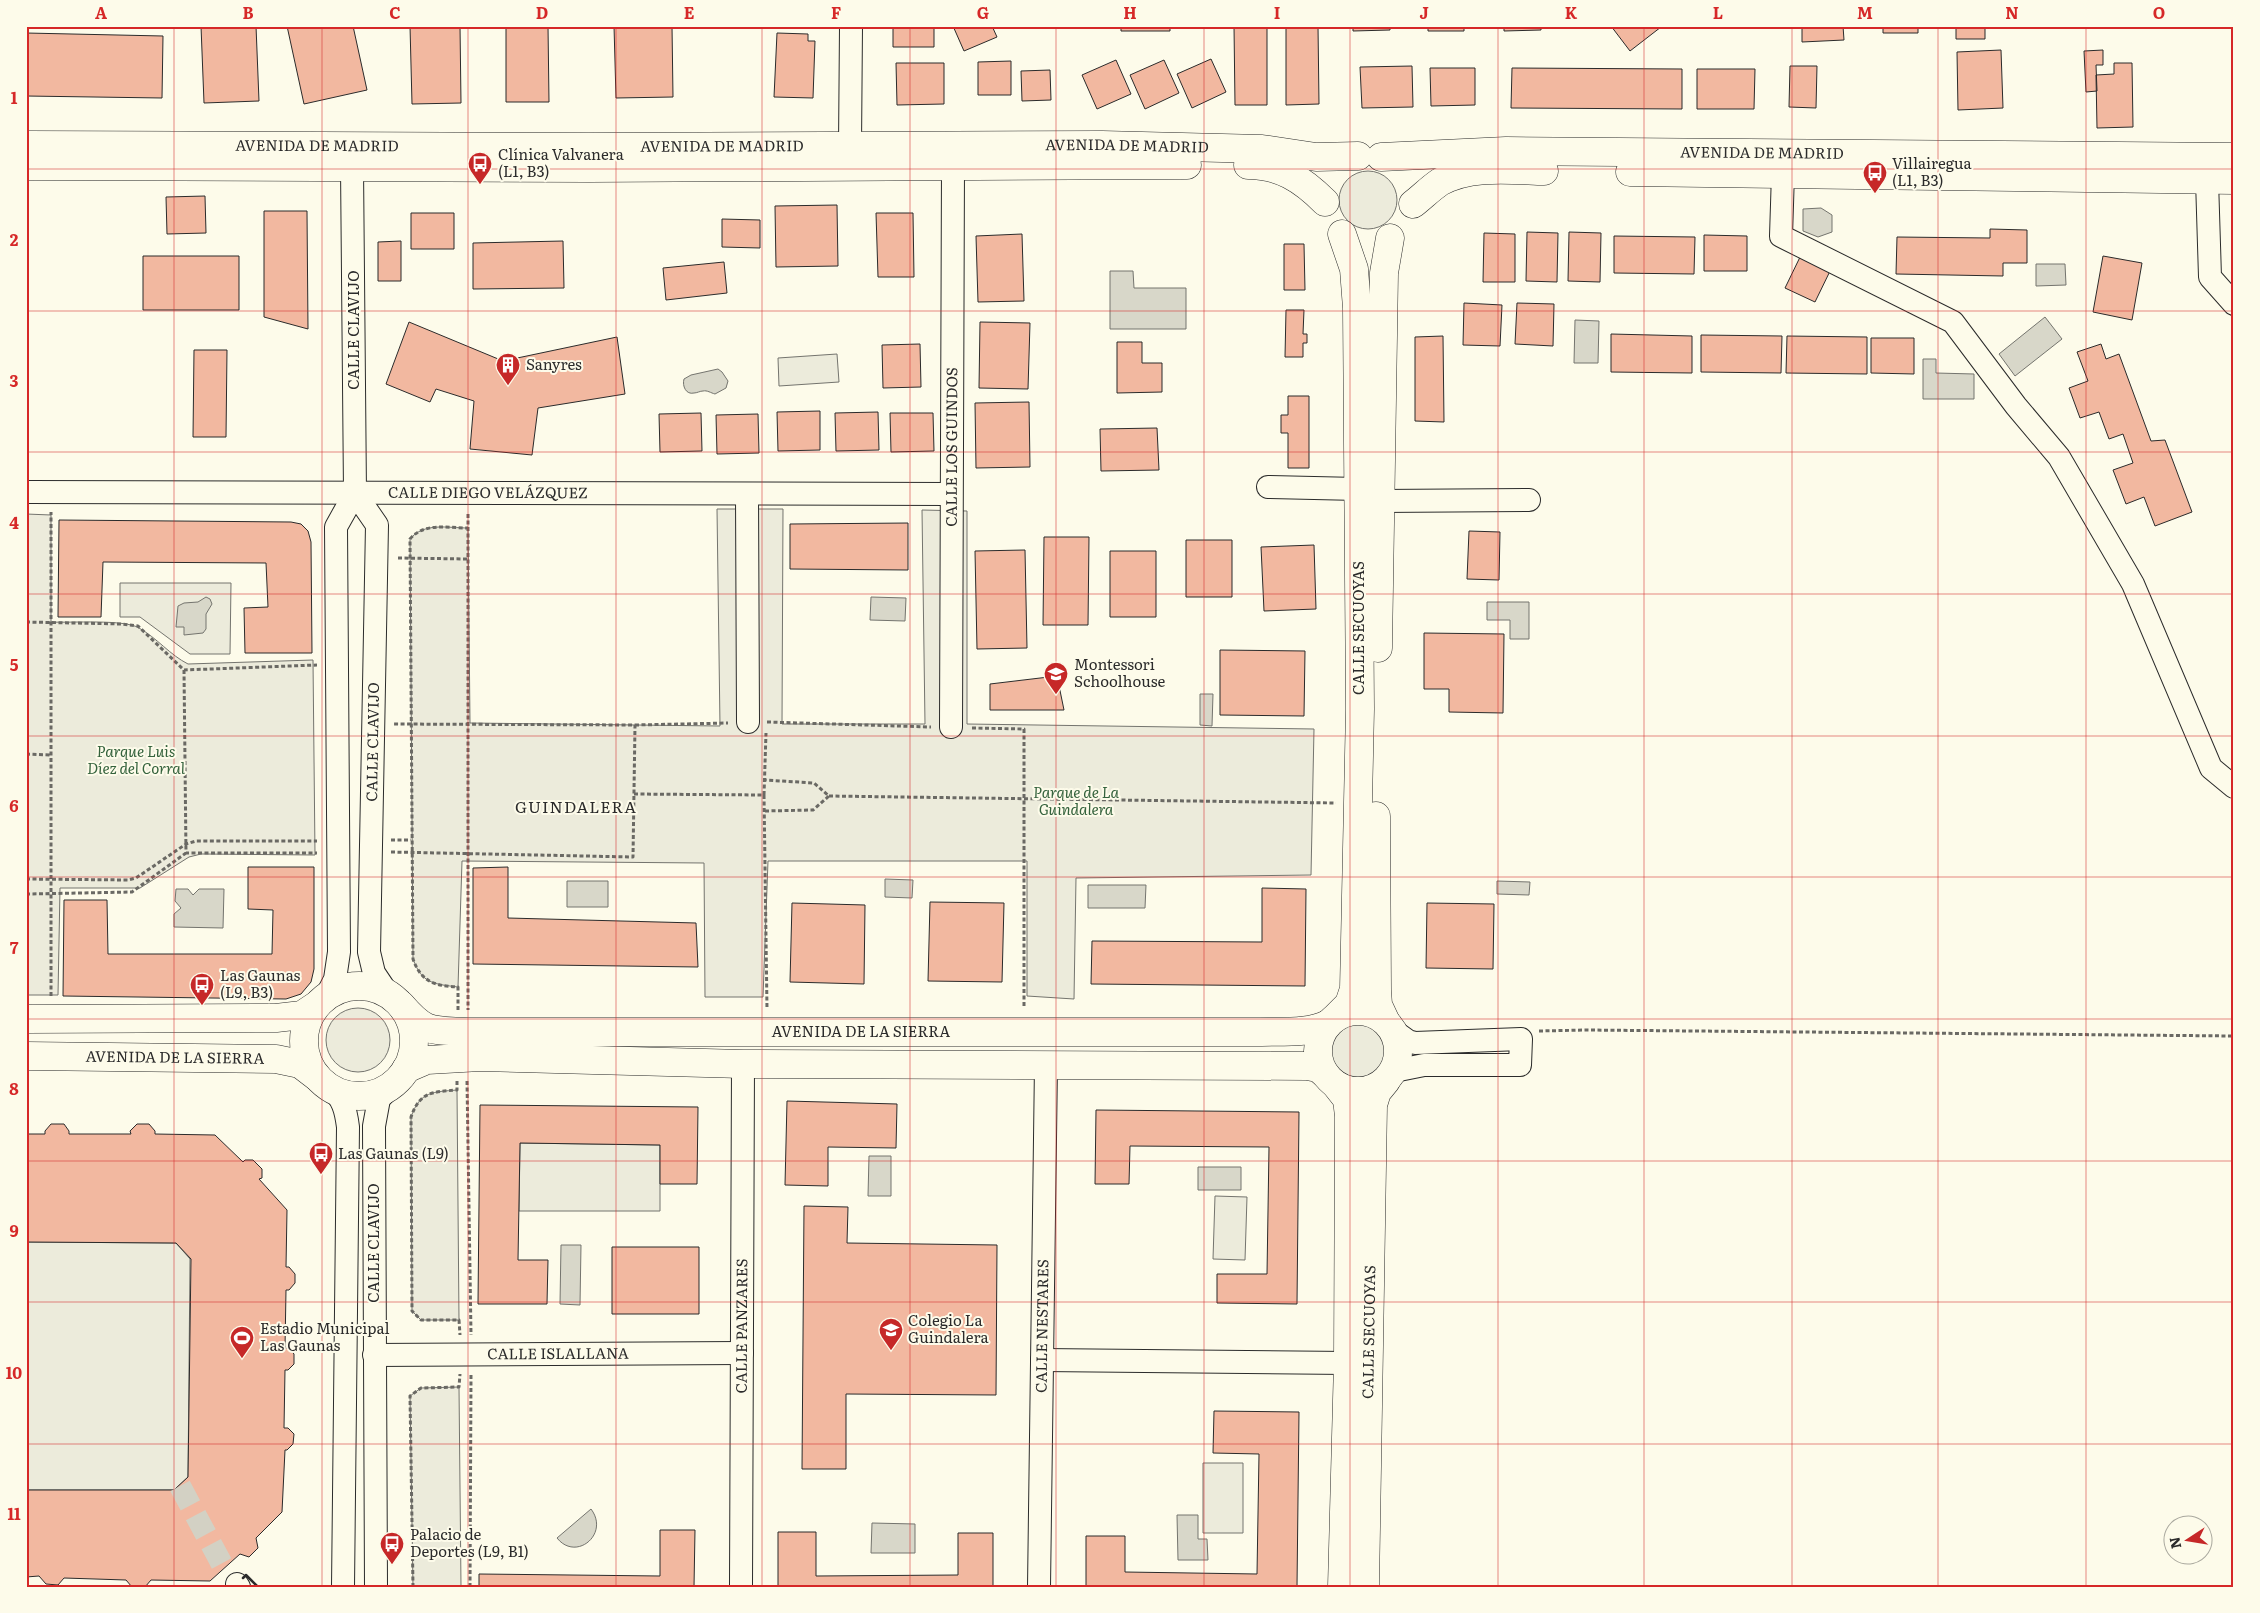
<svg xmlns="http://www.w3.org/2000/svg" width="2260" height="1613" font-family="Literata,serif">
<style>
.green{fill:#ecebdb;stroke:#74746e}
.water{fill:#d8d7c9;stroke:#74746e}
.building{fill:#f2b8a0;stroke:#2b2b2b}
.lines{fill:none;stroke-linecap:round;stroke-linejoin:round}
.minor-tunnel{stroke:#d3d1c4;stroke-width:22;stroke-dasharray:22 11;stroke-linecap:butt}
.minor-casing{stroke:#2b2b2b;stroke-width:24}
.major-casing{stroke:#2b2b2b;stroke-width:29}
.path{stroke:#6a6964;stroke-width:3;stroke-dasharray:4 2.5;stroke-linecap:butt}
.minor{stroke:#fdfbea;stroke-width:22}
.major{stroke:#fdfbea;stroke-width:28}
.wall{stroke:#2b2b2b;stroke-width:2.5}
.grid{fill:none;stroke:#d62828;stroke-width:1;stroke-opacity:0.55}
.labels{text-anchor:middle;stroke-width:4;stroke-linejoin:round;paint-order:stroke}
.street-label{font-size:15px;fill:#2b2b2b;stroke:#fdfbea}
.poi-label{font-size:15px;fill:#2b2b2b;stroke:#fdfbea;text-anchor:start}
.park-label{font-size:15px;font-style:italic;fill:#34623c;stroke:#fdfbea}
.neighbourhood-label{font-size:16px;letter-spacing:1px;fill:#2b2b2b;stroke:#fdfbea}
.neatline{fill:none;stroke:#d62828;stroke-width:2}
.grid-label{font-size:16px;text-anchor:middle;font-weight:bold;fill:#d62828}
</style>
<rect width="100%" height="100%" fill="#fdfbea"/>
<path class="green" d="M1339 200a29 29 0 1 1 58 0a29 29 0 1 1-58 0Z
M837 354 839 382 779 386 778 358Z
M717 509H783L782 724H925L922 510 967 511V724L1314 729 1311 875 1076 878 1074 999 1027 996V861H768L763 997H705L704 863 462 861 458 987C434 984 422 984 413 959L410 539C424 522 448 528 468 528L470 723 720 726Z
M26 514 51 515V622C70 623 125 619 139 628 157 638 170 655 188 664L313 660 315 855 201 854 189 857 140 888H60L58 995H26Z
M120 583H231L230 654H190L140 617H120Z
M326 1040a32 32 0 1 1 64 0a32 32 0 1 1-64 0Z
M1363 1016C1382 1021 1398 1036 1396 1056 1396 1060 1394 1068 1392 1071 1385 1078 1361 1092 1352 1088 1344 1085 1336 1074 1329 1068 1325 1064 1324 1056 1324 1050 1327 1030 1344 1018 1363 1016Z
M457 1090 459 1320H421L412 1311 411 1117C420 1091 433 1092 457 1090Z
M520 1143 660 1145V1211H519Z
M1215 1196 1247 1197 1245 1260 1213 1259Z
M26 1242 176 1243 190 1259 188 1477 174 1490H26Z
M459 1387 461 1587H413L410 1396 421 1388Z
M1203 1463H1243V1533H1203Z"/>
<path class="water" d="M1821 208 1832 215V232L1818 237 1803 231V209Z
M2036 264H2065L2066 285 2036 286Z
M1110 271H1133L1134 288H1186V329H1110Z
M2045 317 2062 339 2015 376 1999 354Z
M1575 320 1599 321 1598 363H1574Z
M1923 359H1936V373L1974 374V399H1923Z
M718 369 722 372 728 381 726 388 715 394C711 393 707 390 703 391 700 391 697 393 694 393 686 395 682 386 684 379L691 375Z
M206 597 210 599 212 604 206 614V629L203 633 184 635V627H176L178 606 184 603 198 602Z
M871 597 906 598 905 621 870 620Z
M1487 602H1529V639H1510V620H1487Z
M1200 694H1213L1212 726 1200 725Z
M885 879 913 880 912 898 885 897Z
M567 881H608V907H567Z
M1497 881 1530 882 1529 895 1497 894Z
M1088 885H1146L1145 908H1088Z
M176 889H188L193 895 199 889H224L223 928 174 927V914L181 908 175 901Z
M869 1156H891V1196H868Z
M1198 1167H1241V1190H1198Z
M561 1245H581L580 1305 560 1304Z
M591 1509C610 1534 576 1562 557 1538Z
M1177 1515H1198V1539H1207L1208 1560H1178Z
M872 1523 915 1524V1553H871Z"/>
<path class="building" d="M201 26H256L259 101 204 103Z
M287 26H353L367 90 304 104Z
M410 26H460L461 103 412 104Z
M506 26H548L549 102H506Z
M614 26H672L673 97 616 98Z
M893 26H934V47H893Z
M953 26H992L997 37 964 51Z
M1121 26H1170V31H1121Z
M1234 26H1267V105H1235Z
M1286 26H1318L1319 104 1286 105Z
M1353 26H1390V30L1353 31Z
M1428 26H1464V31H1428Z
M1504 26H1541V30L1504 31Z
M1611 26H1660L1661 27 1630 51Z
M1802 26H1843L1844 40 1802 42Z
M1883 26H1918V33H1883Z
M1956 26H1985V39H1956Z
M26 33 163 36 162 98 26 96Z
M777 33 808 34V41H815L813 98 774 97Z
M2001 50 2003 108 1958 110 1957 52Z
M2103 50V65H2096L2097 91 2086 92 2084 51Z
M1211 59 1226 92 1192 108 1177 74Z
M1116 60 1131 94 1097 109 1082 75Z
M1164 60 1179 93 1145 109 1130 75Z
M1011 61V95H978V62Z
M896 63H944V104L897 105Z
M2114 63H2132L2133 127 2097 128 2096 75 2114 74Z
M1412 66 1413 107 1362 108 1360 67Z
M1790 66H1817L1816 108 1789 107Z
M1430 68H1475V105L1431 106Z
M1512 68 1682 69V109L1511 108Z
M1697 69H1755L1754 109H1697Z
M1050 70 1051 100 1022 101 1021 71Z
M205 196 206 233 167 234 166 197Z
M837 205 838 266 776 267 775 206Z
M264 211H307L308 329 264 317Z
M411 213H454V249H411Z
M876 213H913L914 277H878Z
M722 219 760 220V248L722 247Z
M1990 229 2027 230V263H2003V276L1896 274 1897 237 1990 238Z
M1527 232 1558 233 1557 282 1526 281Z
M1569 232 1601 233 1600 282 1568 281Z
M1484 233 1515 234V282H1483Z
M1022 234 1024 301 978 302 976 236Z
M1704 235 1747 236V271H1704Z
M1614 236 1695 237 1694 274 1614 273Z
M401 241V281H378V242Z
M563 241 564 288 473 289V243Z
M1284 244H1304L1305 290H1284Z
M1802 253 1832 267 1815 302 1785 288Z
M143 256H239V310H143Z
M2103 256 2142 263 2132 320 2093 312Z
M724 262 727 293 666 300 663 268Z
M1464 303 1502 305 1500 346 1463 345Z
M1517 303 1554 304 1553 346 1515 344Z
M1286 310H1304L1303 334H1307V343H1303V357H1285Z
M409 322 503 361 617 337 625 394 538 408 532 455 470 449 474 401 436 389 430 402 386 384Z
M980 322 1030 323 1028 389 979 388Z
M1611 334 1692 336V373L1611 372Z
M1701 335 1782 336 1781 373 1701 372Z
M1443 336 1444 422 1415 421V337Z
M1787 336 1867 337V374L1786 373Z
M1871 338H1914V374L1871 373Z
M1117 342H1142V363H1162V392L1117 393Z
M920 344 921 387 883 388 882 345Z
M2101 344 2106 359 2119 354 2151 441 2165 440 2192 512 2155 526 2144 497 2126 504 2113 470 2133 463 2123 434 2109 439 2099 412 2080 418 2069 388 2088 381 2077 352Z
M194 350H227L226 437H193Z
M1288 396H1309V468H1288V433H1281V415H1288Z
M1029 402 1030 467 976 468 975 403Z
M820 411V450L778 451 777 412Z
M878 412 879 450 836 451 835 413Z
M701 413 702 451 660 452 659 414Z
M890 413H933L934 451 891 452Z
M758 414 759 453 717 454 716 415Z
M1157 428 1159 470 1101 471 1100 429Z
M59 520 291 522 301 524 308 531 311 542 312 653H245L244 608 268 607 266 563 103 562 101 617H58Z
M908 523V570L790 569V524Z
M1469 531 1500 532 1499 580 1467 579Z
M1044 537H1089L1088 625H1043Z
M1186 540H1232V597H1186Z
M1314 545 1316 609 1264 611 1261 547Z
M1025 550 1027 648 977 649 975 551Z
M1110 551H1156V617H1110Z
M1424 633 1504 634 1503 713 1449 712V689H1424Z
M1220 650 1305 651 1304 716 1220 715Z
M1057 676 1064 710H990V684Z
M248 867H314V969L311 982 301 994 286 999 63 996 64 900H107L108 954H272L273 910 248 909Z
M508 867V918L696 923 698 967 473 964V868Z
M1262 888 1306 889 1305 986 1091 984 1092 941 1262 942Z
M930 902 1004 903 1002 982 928 981Z
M792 903 865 905 864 984 790 982Z
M1427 903 1494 904 1493 969 1426 968Z
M787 1101 897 1104 896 1148 828 1147V1186L785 1185Z
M480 1105 698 1107 697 1184H660V1145L520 1143 518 1260H548L547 1304H478Z
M1096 1110 1299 1112 1297 1304 1217 1303V1274H1267L1269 1147 1130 1146 1129 1184H1095Z
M51 1124H64L69 1131V1134H131L130 1131 137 1124H149L155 1131V1134L215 1135 243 1162 245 1160H253L262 1169V1178L259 1179 287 1210 286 1267H289L295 1274V1283L289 1290H286L285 1348H289L294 1354V1364L288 1370H285L284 1428H288L294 1434 293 1444 287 1450H285L282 1512 256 1538 258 1548 249 1557 240 1554 210 1581 151 1580 145 1587H132L126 1580 64 1578 58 1585 46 1584 39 1576 26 1577V1490H174L188 1477 191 1259 176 1243 26 1242V1134H45V1131Z
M804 1206 848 1207 847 1243 997 1245 996 1395 846 1394V1469H802Z
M612 1247H699V1314H612Z
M1214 1411 1299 1412 1297 1587H1086V1536H1125V1572L1257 1574 1259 1454 1213 1453Z
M660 1530H695L694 1587H479V1574L660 1576Z
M778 1532H816V1576L958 1575V1533H993V1587H778Z"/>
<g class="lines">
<path class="minor-tunnel" d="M180 1486 224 1568"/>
<defs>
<g id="minor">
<path d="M850 146 851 26"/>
<path d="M1783 173 1781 236 1953 322 2016 406 2059 457 2133 584 2211 768 2234 787"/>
<path d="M2207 180 2210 277 2234 304"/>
<path d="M1268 487 1358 489"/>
<path id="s1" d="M26 492 951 494"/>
<path d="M355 493 377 525 369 952 374 973 388 994"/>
<path d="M747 494 748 722"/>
<path d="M1379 501 1529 500"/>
<path id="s2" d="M951 727 953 166"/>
<path d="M326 997 335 979 339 952 336 527 355 493 352 167"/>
<path d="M1394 1031 1408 1041 1415 1043 1521 1039 1520 1065H1424L1394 1071"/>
<path d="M329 1087C343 1097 346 1111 348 1127L343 1587"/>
<path id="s3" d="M374 1355 742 1353"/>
<path d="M1042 1360 1348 1363"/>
<path d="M237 1584 239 1587"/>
<path d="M376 1587 374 1126 379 1099 392 1085"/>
<path id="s4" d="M741 1587 743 1064"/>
<path id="s5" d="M1039 1587 1046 1064"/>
</g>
<g id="major">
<path id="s6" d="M26 145 588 147 1102 145 1262 149 1316 157 1358 156"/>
<path id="s7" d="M1381 157 1506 151 2234 157"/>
<path d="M1248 165C1280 165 1302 179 1325 202"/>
<path d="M26 166 589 168 1187 165"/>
<path d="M1630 172 2234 180"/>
<path d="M1413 204C1422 197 1431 188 1440 182 1470 165 1511 170 1544 171"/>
<path d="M1378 648 1384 273 1390 238"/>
<path d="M1376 816 1377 990 1378 1005 1385 1020"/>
<circle cx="359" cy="1041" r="55"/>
<path id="s8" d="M401 1005C426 1034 431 1030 468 1032H1259C1281 1031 1308 1034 1328 1024"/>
<circle cx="1358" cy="1051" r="40"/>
<path d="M1335 1018 1349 1004 1354 989 1360 709 1357 308 1354 269 1342 234"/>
<path d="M26 1019 276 1018 302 1015 317 1005"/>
<path id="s9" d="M26 1056 276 1059 300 1064 317 1077"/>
<path d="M406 1069 427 1060 480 1057 743 1064 1307 1066 1318 1068 1324 1073"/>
<path d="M1336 1085 1347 1099 1349 1116 1348 1363 1342 1587"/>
<path id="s10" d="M1365 1587 1373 1105 1377 1092 1386 1081"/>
</g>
</defs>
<use href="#minor" class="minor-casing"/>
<use href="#major" class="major-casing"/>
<path class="path" d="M468 514V1010
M398 558 467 559
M26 622 122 624 138 626 184 670 317 665
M184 670 186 853H317
M767 722 931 727
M635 725 728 723
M972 728 1024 729V1008
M26 754 51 755
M634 794 764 795 767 1009
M764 795 766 733
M829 796 1336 803
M765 811 813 810 829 796 814 783 765 780
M391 840H411
M391 852 633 857 635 725 393 724
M26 879 128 880 136 878 186 844 196 841H317
M26 894 132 892 186 853
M51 996V512
M458 1010V987C435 986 421 982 413 959L410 539C424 522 448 528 468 528
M1539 1031 1587 1030 2234 1036
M457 1081V1090C433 1092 420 1091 411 1117L412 1311 421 1320H459L460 1335
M467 1081 471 1335
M413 1587 410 1396 421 1388 459 1387 460 1374
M470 1587 471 1374"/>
<use href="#minor" class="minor"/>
<use href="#major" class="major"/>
<path class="wall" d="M243 1578 246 1575 258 1587"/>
</g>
<path class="grid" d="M174 26V1587M322 26V1587M468 26V1587M616 26V1587M762 26V1587M910 26V1587M1056 26V1587M1204 26V1587M1350 26V1587M1498 26V1587M1644 26V1587M1792 26V1587M1938 26V1587M2086 26V1587M26 169H2234M26 311H2234M26 452H2234M26 594H2234M26 736H2234M26 877H2234M26 1019H2234M26 1161H2234M26 1302H2234M26 1444H2234"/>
<defs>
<symbol id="bus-pin" viewBox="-11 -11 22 30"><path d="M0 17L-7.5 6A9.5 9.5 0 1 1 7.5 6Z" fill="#c62828" stroke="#fdfbea"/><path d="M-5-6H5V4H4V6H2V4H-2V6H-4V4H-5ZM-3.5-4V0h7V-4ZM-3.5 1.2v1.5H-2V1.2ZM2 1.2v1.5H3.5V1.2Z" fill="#fff"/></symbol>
<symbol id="building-pin" viewBox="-11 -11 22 30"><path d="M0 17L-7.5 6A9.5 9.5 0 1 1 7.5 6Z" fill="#c62828" stroke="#fdfbea"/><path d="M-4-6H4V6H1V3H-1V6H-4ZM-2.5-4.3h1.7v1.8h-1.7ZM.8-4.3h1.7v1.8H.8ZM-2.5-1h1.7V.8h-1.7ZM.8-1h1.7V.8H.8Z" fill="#fff"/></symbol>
<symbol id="school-pin" viewBox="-11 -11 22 30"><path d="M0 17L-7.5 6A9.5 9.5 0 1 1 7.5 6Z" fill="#c62828" stroke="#fdfbea"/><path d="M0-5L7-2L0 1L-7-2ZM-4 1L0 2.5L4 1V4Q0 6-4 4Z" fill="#fff"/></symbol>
<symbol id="stadium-pin" viewBox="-11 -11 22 30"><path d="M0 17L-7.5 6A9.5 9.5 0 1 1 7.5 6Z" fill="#c62828" stroke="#fdfbea"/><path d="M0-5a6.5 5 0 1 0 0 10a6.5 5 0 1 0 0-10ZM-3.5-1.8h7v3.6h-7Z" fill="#fff"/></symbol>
</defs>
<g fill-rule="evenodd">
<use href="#bus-pin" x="466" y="150" width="28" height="38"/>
<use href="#bus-pin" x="1861" y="159" width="28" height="38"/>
<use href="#building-pin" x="494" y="351" width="28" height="38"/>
<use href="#school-pin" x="1042" y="660" width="28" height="38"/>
<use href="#bus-pin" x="188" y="971" width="28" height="38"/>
<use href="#bus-pin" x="307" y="1140" width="28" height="38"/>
<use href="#school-pin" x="877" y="1316" width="28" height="38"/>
<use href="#stadium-pin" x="228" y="1324" width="28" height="38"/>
<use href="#bus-pin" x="378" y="1530" width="28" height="38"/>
</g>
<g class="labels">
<g class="street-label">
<text dy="5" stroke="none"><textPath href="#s6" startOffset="291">AVENIDA DE MADRID</textPath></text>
<text dy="5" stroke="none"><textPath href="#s6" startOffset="696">AVENIDA DE MADRID</textPath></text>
<text dy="5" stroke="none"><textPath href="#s6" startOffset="1101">AVENIDA DE MADRID</textPath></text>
<text dy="5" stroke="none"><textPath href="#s7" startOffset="381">AVENIDA DE MADRID</textPath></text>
<text transform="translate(354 330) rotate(-90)" y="5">CALLE CLAVIJO</text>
<text dy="5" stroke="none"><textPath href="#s2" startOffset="280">CALLE LOS GUINDOS</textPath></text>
<text dy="5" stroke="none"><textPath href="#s1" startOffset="462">CALLE DIEGO VELÁZQUEZ</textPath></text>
<text transform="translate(1359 628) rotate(-90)" y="5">CALLE SECUOYAS</text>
<text transform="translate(373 742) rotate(-89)" y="5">CALLE CLAVIJO</text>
<text dy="5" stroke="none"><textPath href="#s8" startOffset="469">AVENIDA DE LA SIERRA</textPath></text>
<text dy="5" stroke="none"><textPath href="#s9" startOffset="149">AVENIDA DE LA SIERRA</textPath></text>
<text transform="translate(374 1243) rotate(-90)" y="5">CALLE CLAVIJO</text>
<text dy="5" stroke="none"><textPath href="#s4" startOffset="261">CALLE PANZARES</textPath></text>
<text dy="5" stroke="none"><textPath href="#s5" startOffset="261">CALLE NESTARES</textPath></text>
<text dy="5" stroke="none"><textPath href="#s10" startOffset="255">CALLE SECUOYAS</textPath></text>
<text dy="5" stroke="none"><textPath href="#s3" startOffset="184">CALLE ISLALLANA</textPath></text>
</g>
<g class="poi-label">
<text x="498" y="160">Clínica Valvanera<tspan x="498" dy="17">(L1, B3)</tspan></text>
<text x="1892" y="169">Villairegua<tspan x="1892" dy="17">(L1, B3)</tspan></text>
<text x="526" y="370">Sanyres</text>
<text x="1074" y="670">Montessori<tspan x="1074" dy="17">Schoolhouse</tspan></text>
<text x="220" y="981">Las Gaunas<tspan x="220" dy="17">(L9, B3)</tspan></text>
<text x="338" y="1159">Las Gaunas (L9)</text>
<text x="908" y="1326">Colegio La<tspan x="908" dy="17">Guindalera</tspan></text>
<text x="260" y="1334">Estadio Municipal<tspan x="260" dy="17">Las Gaunas</tspan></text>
<text x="410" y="1540">Palacio de<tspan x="410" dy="17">Deportes (L9, B1)</tspan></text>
</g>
<g class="park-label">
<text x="136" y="757">Parque Luis<tspan x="136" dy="17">Díez del Corral</tspan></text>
<text x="1076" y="798">Parque de La<tspan x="1076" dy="17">Guindalera</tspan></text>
</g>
<g class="neighbourhood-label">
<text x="576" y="813">GUINDALERA</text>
</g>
</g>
<rect width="2260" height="1613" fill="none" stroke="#fdfbea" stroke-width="55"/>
<g transform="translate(2188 1540) rotate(258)"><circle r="24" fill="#fdfbea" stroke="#a9a89e"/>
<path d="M0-4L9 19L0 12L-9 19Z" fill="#c62828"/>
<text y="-8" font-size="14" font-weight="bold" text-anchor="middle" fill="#2b2b2b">N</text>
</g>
<rect x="28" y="28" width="2204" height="1558" class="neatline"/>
<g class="grid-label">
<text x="101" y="19">A</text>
<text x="248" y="19">B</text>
<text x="395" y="19">C</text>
<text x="542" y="19">D</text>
<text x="689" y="19">E</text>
<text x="836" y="19">F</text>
<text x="983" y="19">G</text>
<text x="1130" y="19">H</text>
<text x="1277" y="19">I</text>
<text x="1424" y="19">J</text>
<text x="1571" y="19">K</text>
<text x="1718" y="19">L</text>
<text x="1865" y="19">M</text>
<text x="2012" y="19">N</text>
<text x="2159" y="19">O</text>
<text x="14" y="104">1</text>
<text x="14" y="246">2</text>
<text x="14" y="387">3</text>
<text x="14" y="529">4</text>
<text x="14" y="671">5</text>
<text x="14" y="812">6</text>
<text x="14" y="954">7</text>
<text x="14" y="1095">8</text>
<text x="14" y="1237">9</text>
<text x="14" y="1379">10</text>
<text x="14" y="1520">11</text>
</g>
</svg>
